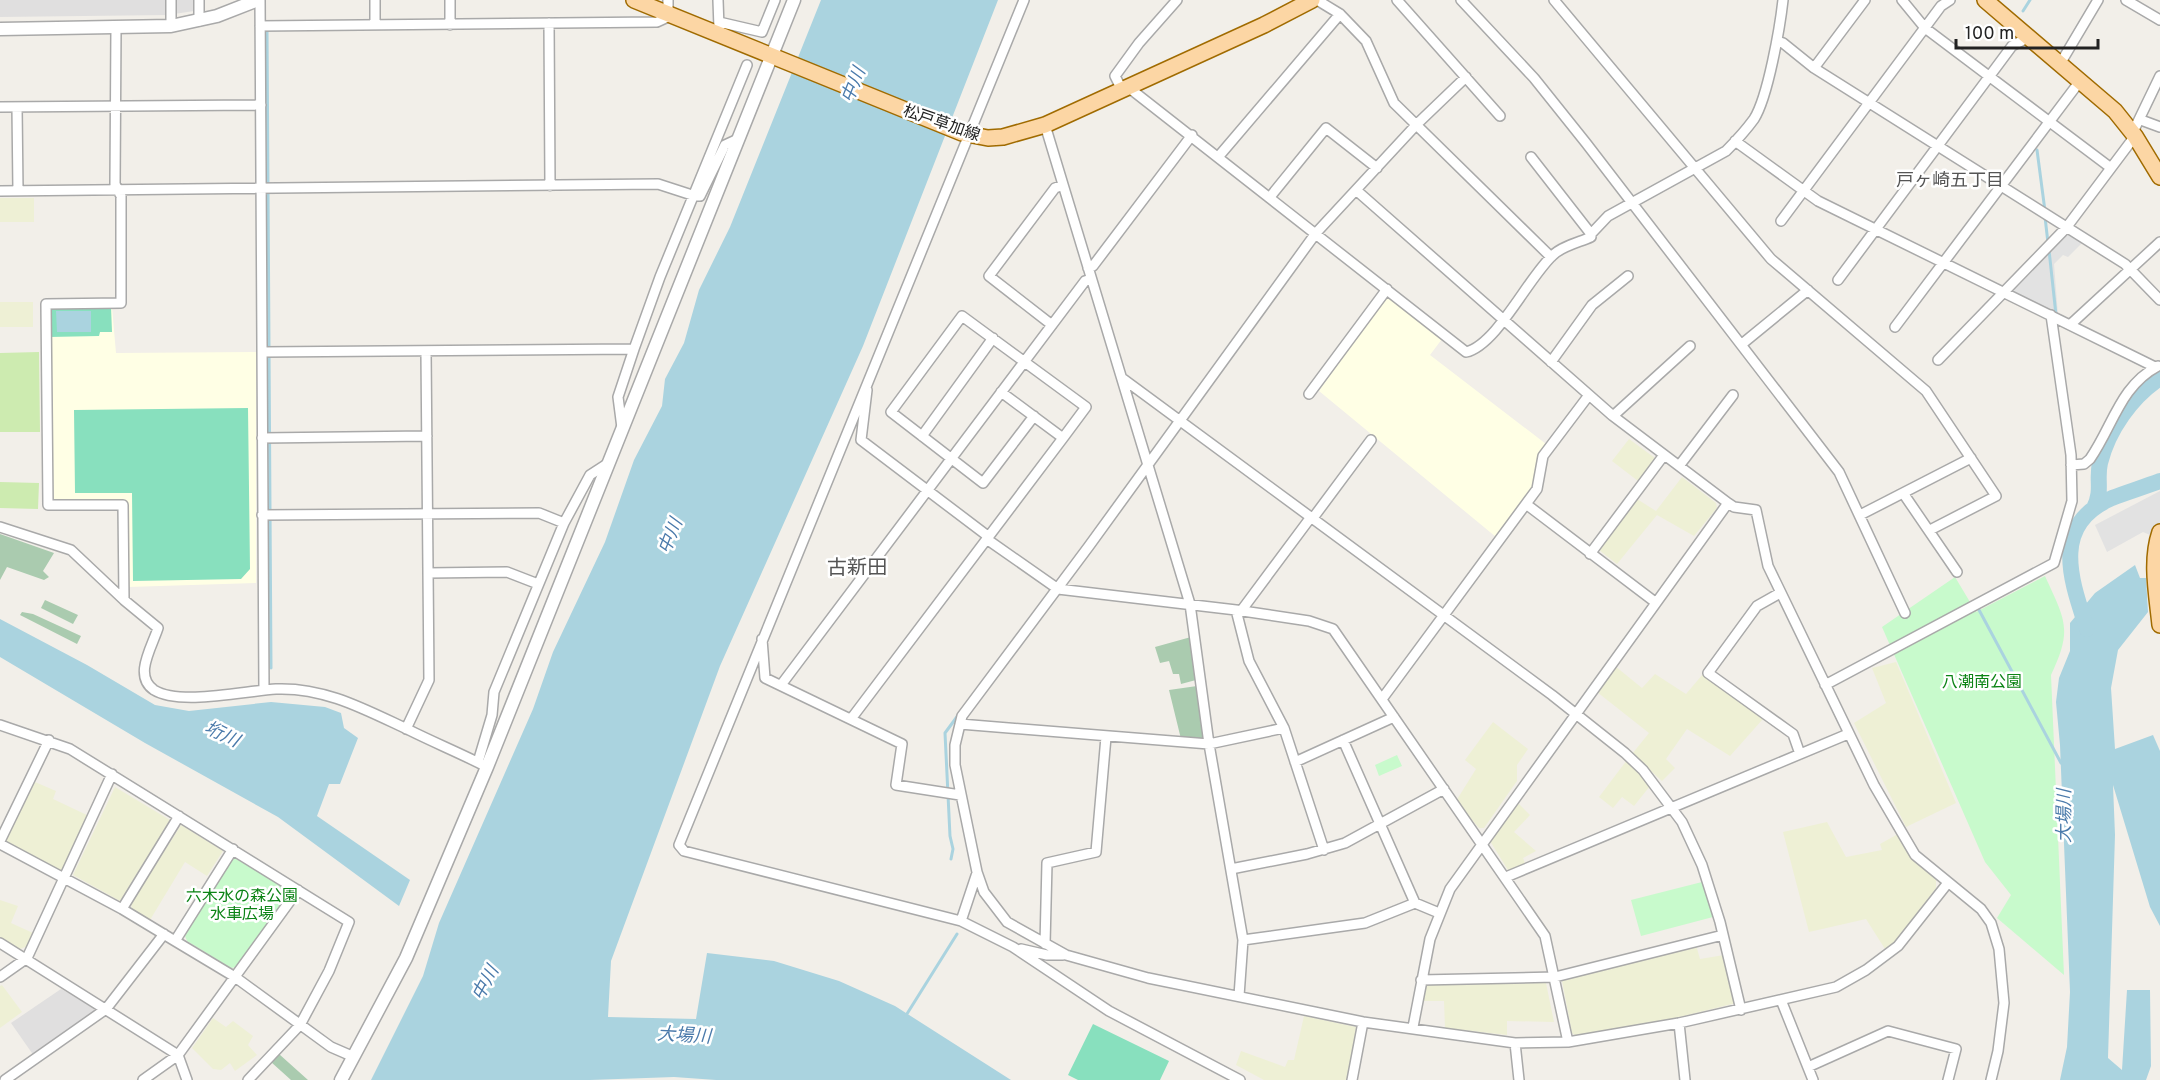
<svg xmlns="http://www.w3.org/2000/svg" width="2160" height="1080" font-family="Overpass,'Noto Sans JP',sans-serif">
<style>
.residential{fill:#e0dfdf}
.education{fill:#ffffe5}
.farmland{fill:#eef0d5}
.grass{fill:#cdebb0}
.cemetery{fill:#aacbaf}
.park{fill:#c8facc}
.pitch{fill:#88e0be}
.parking{fill:#e2e2e2}
.water{fill:#aad3df}
.lines{fill:none;stroke-linecap:round;stroke-linejoin:round}
.stream{stroke:#aad3df;stroke-width:3}
.river{stroke:#aad3df;stroke-width:16}
.minor-casing{stroke:#a9a9a9;stroke-width:12}
.tertiary-casing{stroke:#a9a9a9;stroke-width:15}
.primary-casing{stroke:#a06b00;stroke-width:18}
.minor{stroke:#fff;stroke-width:9}
.tertiary{stroke:#fff;stroke-width:12}
.primary{stroke:#fcd6a4;stroke-width:15}
.labels{text-anchor:middle;stroke-width:5;stroke-linejoin:round;paint-order:stroke}
.street-label{font-size:16px;fill:#222;stroke:#fff}
.park-label{font-size:16px;fill:#0c8416;stroke:#fff}
.water-label{font-size:18px;font-style:italic;fill:#4a7aab;stroke:#fff}
.neighbourhood-label{font-size:18px;fill:#555;stroke:#fff}
.quarter-label{font-size:20px;fill:#555;stroke:#fff}
</style>
<rect width="100%" height="100%" fill="#f2efe9"/>
<path class="residential" d="M0 0H168V15L0 17Z
M174 0H194V11L174 14Z
M61 989 94 1006V1012L34 1056 11 1023Z"/>
<path class="education" d="M1389 293 1442 339 1430 355 1546 444 1540 454 1534 488 1496 537 1319 391Z
M112 307 116 353 256 352V583L128 587 126 501H52L49 311Z"/>
<path class="farmland" d="M0 198H34V222H0Z
M0 302H33V327H0Z
M1629 439 1655 458 1638 481 1612 461Z
M1682 477 1716 503 1717 508 1694 536 1657 515 1617 564 1599 550 1637 499 1656 511Z
M1896 662 1956 803 1906 827 1854 723 1886 703 1872 668Z
M1615 666 1642 688 1655 674 1686 694 1703 674 1763 719 1730 756 1687 729 1666 759 1675 768 1662 781 1632 754 1649 733 1597 692Z
M1493 722 1528 749 1517 765V781L1484 828H1479L1456 801 1476 769 1465 760Z
M1627 760 1650 786 1634 806 1622 797 1613 808 1599 797Z
M35 782 56 791 53 799 89 816 65 869 60 870 8 845 6 840Z
M115 787 170 820 120 901 73 875Z
M1518 803 1530 815 1514 832 1536 851 1523 858 1526 866 1508 870 1490 841Z
M1827 822 1846 857 1882 850 1880 844 1898 834 1911 853 1936 880V888L1894 945 1885 949 1866 919 1809 932 1783 832Z
M181 825 223 851 207 876 185 862 150 920 132 909 131 904Z
M0 900 18 906 11 923 33 933 28 946 20 949 0 937Z
M1696 945 1700 959 1724 955 1736 1003 1676 1018 1576 1036 1572 1033 1562 981 1565 978Z
M1546 983 1554 1022 1507 1021V1035L1445 1028 1444 1001H1420L1424 984Z
M2 985 22 1012 0 1028V986Z
M1304 1016 1356 1027 1348 1080H1264L1236 1065 1241 1051 1285 1067 1288 1060H1294Z
M213 1018 226 1027 233 1021 253 1036 248 1045 257 1055 235 1071 230 1063 221 1070 213 1069 192 1048Z"/>
<path class="grass" d="M39 352 40 432H0V353Z
M0 482 39 483 38 509 0 508Z"/>
<path class="cemetery" d="M0 534 54 553 43 571 49 577 44 580 7 567 0 580Z
M45 600 78 615 73 624 41 608Z
M22 612 33 614 81 636 77 644 20 615Z
M1191 637 1196 680 1181 684 1179 674H1173L1169 661 1160 663 1155 647Z
M1197 686 1204 738 1202 740 1181 739 1169 690Z
M279 1054 308 1080H291L271 1062Z"/>
<path class="park" d="M2045 576C2065 620 2073 629 2051 675L2064 975 1997 918 2011 895 1985 862 1882 627 1955 577 1976 612Z
M1397 755 1402 766 1379 776 1375 765Z
M233 857 288 890 289 894 236 967 231 968 187 941 185 936Z
M1702 882 1713 917 1641 936 1631 900Z"/>
<path class="pitch" d="M111 306 112 332H100L99 336 49 337V310L53 307Z
M248 408 250 569 241 579 133 581 132 493H75L74 410Z
M1093 1024 1169 1061 1160 1080H1078L1068 1075Z"/>
<path class="parking" d="M2066 233 2083 242 2068 257 2063 255 2054 264 2058 315 2009 291Z
M2160 491V525L2155 537 2143 532 2107 552 2095 525Z"/>
<path class="water" d="M821 0H998L863 346 720 666 611 961 608 1017 696 1019 707 953 774 961 839 981 895 1006 1011 1080H716L674 1077 590 1080H371L423 976 439 923 533 709 553 652 605 542 634 460 662 406 665 379 684 343 699 290 730 227Z
M56 311H91V332H57Z
M2135 565 2140 578H2146L2148 612 2118 650 2111 688 2115 749 2153 735 2160 751V926L2150 907 2113 785 2115 835 2108 1058 2122 1070 2127 990H2150L2151 1066 2146 1080H2060L2067 1047 2070 992 2060 745 2056 702 2059 678 2070 651V623L2095 593Z
M0 619 87 665 155 705 189 711 271 702 325 707 341 713 344 728 358 738 340 784H329L317 816 410 880 399 906 278 817 145 743 0 657Z"/>
<g class="lines">
<path class="stream" d="M2023 11 2030 0
M267 29 271 668
M2037 150 2045 211
M2045 217 2048 243
M2049 250 2056 315
M1978 608 2061 763
M951 859 953 849 950 836 945 733 959 714
M905 1017 957 934"/>
<path class="river" d="M2094 508C2103 490 2096 480 2100 463 2108 430 2132 396 2160 378
M2087 629C2071 580 2050 525 2112 498 2128 492 2144 487 2160 481"/>
<defs>
<path id="minor" d="M171 0V26
M199 0V21
M260 0 264 690
M375 0V25
M450 0V25
M718 0 719 28
M1024 0 679 845 684 851 961 921 1013 947 1109 1011 1240 1080
M1317 0 1340 14 1366 41 1394 103 1551 257
M1397 0 1500 116
M1461 0 1534 78 1586 143 1839 472 1905 613
M1554 0 1771 259 1926 391 1996 496 1930 530
M1902 0 1925 28 2111 168
M2126 0 2160 20
M719 22 762 32 775 0
M549 23 550 186
M260 26 657 22 668 17V0
M116 27 115 184 121 196V303L46 304 48 505H123L124 600
M1777 41 1783 43 1814 68 2125 264 2160 300
M2060 64 2098 0
M1814 68 1865 0
M1466 77 1417 124 1316 233 1089 546 962 716 955 745V765L977 872 984 892 1007 922 1066 955 1148 978 1363 1022 1515 1043 1568 1042 1679 1023 1836 987 1866 970 1898 946 1947 884
M1128 87 1466 352C1497 345 1529 276 1553 255 1562 246 1580 242 1591 237V234L1608 216 1726 151C1736 141 1746 130 1754 119 1768 97 1780 27 1783 0
M1122 90 1115 76 1139 43 1177 0
M0 107 261 105
M17 107 18 191
M2141 120 2160 127
M1045 125 1190 604 1209 744 1243 940 1239 996
M2133 132 2160 76
M1735 141 1818 201 2155 367
M1219 156 1340 14
M1531 157 1591 234
M1356 190 1613 416 1728 503 1734 507 1756 510 1768 566 1874 785 1915 855 1981 909 1991 923 1999 949 2004 1003 1998 1051 1991 1080
M0 191 658 184 695 196H700L725 145 738 139
M1270 197 1326 128 1377 168
M1781 221 1941 6 1950 0
M1088 268 1093 266 1192 135
M1838 280 2012 46 2027 38
M2071 324 2160 242
M1052 325 989 276 1055 188 1063 185
M1895 327 2080 81
M1742 344 1808 290
M263 352 634 349
M1938 360 2066 228 2135 136
M1551 362 1592 305 1628 276
M1122 378 1552 695 1625 753 1643 770 1682 822 1702 865 1720 922 1741 1010
M867 390 861 440 989 537
M1309 394 1387 289
M1034 416 983 483 891 412 962 316 1086 407 1063 438
M1613 416 1690 346
M622 428 618 397 634 349 660 277 747 65
M922 436 993 338
M262 438 427 436
M2071 465 2084 464 2090 459C2113 426 2120 386 2158 366
M1679 466 1733 395
M1903 493 1957 572
M1526 504 1655 602
M262 515 539 513 564 523
M1860 515 1971 458
M1313 518 1371 440
M0 527 71 550 124 600 158 628C152 647 133 676 154 690 180 706 244 691 276 689 325 687 366 710 409 730 435 743 462 754 487 767
M988 540 1058 589 1236 610 1309 621 1333 629 1545 936 1568 1042
M1590 554 1664 455
M428 573 507 572 538 584
M1780 593 1757 606 1708 673 1793 734 1800 754
M1236 610 1249 661 1284 728 1324 850
M1241 611 1311 517
M762 639 765 678 902 744 896 785 960 795
M781 685 1085 281 1091 279
M1825 685 2054 563 2072 501 2071 455 2051 315
M1382 699 1537 489 1543 456 1589 395
M851 719 1063 438 1001 392
M960 724 1209 744 1284 728
M0 725 70 749 349 922 329 971 300 1025 248 1080
M406 729 429 680 426 352
M1343 740 1415 903
M478 762 492 715 494 692 564 523 590 475 607 464
M1295 762 1394 717
M0 841 49 740
M0 844 122 909 175 941 235 977 331 1047 354 1057
M1231 869 1307 854 1345 843 1444 789
M1506 877 1848 734
M122 909 179 816
M961 921 977 873
M1243 940 1365 923 1415 903 1439 913
M175 941 233 849
M0 943 178 1055 187 1080
M1045 944 1047 863 1096 852 1106 737
M1021 949 1047 955H1063
M0 977 27 958 112 774
M1421 980 1555 977 1723 935
M1781 1000 1813 1080
M1679 1023 1685 1080
M1413 1027 1430 939 1450 889 1728 503
M1515 1043 1519 1080
M1808 1067 1888 1031 1956 1049 1948 1080
M5 1080 106 1009 164 934
M143 1080 178 1055 298 890
M1352 1080 1363 1022"/>
<path id="tertiary" d="M0 29 171 26 217 16 258 0
M341 1080 406 958 487 767 794 0"/>
<path id="primary" d="M634 0 962 133 988 138 1003 137 1045 125 1264 25 1312 0
M1985 0 2115 111 2135 136 2160 177
M2160 532C2150 561 2157 595 2160 625"/>
</defs>
<use href="#minor" class="minor-casing"/>
<use href="#tertiary" class="tertiary-casing"/>
<use href="#primary" class="primary-casing"/>
<use href="#minor" class="minor"/>
<use href="#tertiary" class="tertiary"/>
<use href="#primary" class="primary"/>
</g>
<g class="labels">
<g class="street-label">
<text transform="translate(942 122) rotate(19)" y="6">松戸草加線</text>
</g>
<g class="park-label">
<text x="1982" y="687">八潮南公園</text>
<text x="242" y="901">六木水の森公園<tspan x="242" dy="18">水車広場</tspan></text>
</g>
<g class="water-label">
<text transform="translate(853 85) rotate(-68)" y="6">中川</text>
<text transform="translate(670 536) rotate(-68)" y="6">中川</text>
<text transform="translate(222 734) rotate(25)" y="6">垳川</text>
<text transform="translate(2064 816) rotate(-90)" y="6">大場川</text>
<text transform="translate(485 983) rotate(-62)" y="6">中川</text>
<text transform="translate(684 1035) rotate(3)" y="6">大場川</text>
</g>
<g class="neighbourhood-label">
<text x="1950" y="186">戸ヶ崎五丁目</text>
</g>
<g class="quarter-label">
<text x="857" y="574">古新田</text>
</g>
</g>
<path d="M1956 39v9h142v-9" fill="none" stroke="#222222" stroke-width="3"/>
<text x="1965" y="39" font-size="18" fill="#222222" stroke="#ffffff" stroke-width="4.5" paint-order="stroke">100 m</text>
</svg>
